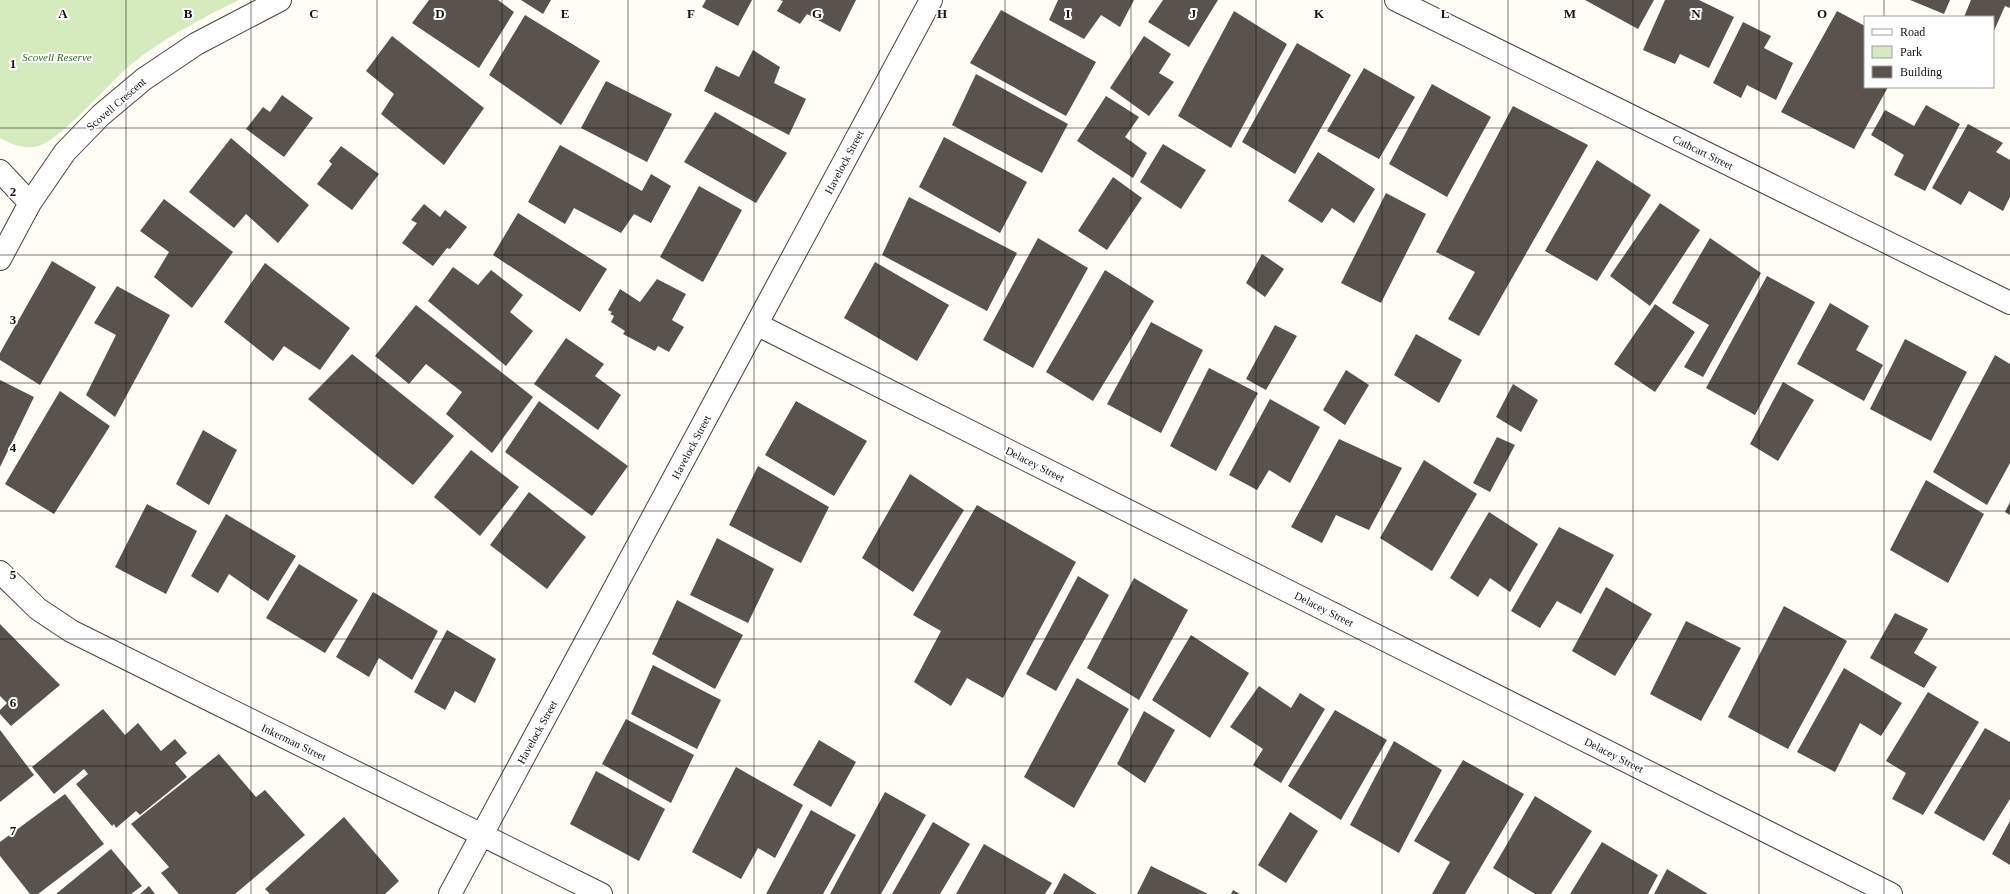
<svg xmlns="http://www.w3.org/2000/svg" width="2010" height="894" font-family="'Times New Roman',serif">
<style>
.green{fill:#d5ebbd}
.building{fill:#5a524d}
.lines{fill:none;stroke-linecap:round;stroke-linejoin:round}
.street-casing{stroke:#444;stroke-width:24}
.street{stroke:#fff;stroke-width:22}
.grid{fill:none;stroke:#111;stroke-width:1;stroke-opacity:0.55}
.labels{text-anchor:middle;stroke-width:4;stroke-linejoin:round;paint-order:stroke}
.park-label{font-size:11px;font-style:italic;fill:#2f6b1f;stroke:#fff}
.street-label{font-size:11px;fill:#111;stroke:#fff}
.grid-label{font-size:13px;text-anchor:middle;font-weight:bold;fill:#111;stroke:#fff;stroke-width:4;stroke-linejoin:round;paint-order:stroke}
</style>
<rect width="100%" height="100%" fill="#fffdf5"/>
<path class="green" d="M0 0H239C202 18 162 39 129 66 108 84 61 140 38 146 25 150 11 144 0 138Z"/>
<path class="building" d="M429 0H498L514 12 479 68 412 23Z
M521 0H551L543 14Z
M706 0H752L738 26 702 7Z
M780 0H856L840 32 807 14 800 24 777 11 783 1Z
M1058 0H1134L1120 27 1101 15 1084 39 1049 20Z
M1163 0H1218L1189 47 1148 22Z
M1585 0H1654L1638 29Z
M1665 0H1699L1734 17 1709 68 1680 54 1675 64 1643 50Z
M1910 0H1950L1944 14Z
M1971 0H2010V8L2005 6 1993 33V17H1964Z
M1001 10 1096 62 1066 116 970 63Z
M1234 11 1287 44 1231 148 1178 116Z
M1837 11 1865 26V87H1888L1854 149 1781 112Z
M525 15 600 61 561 125 489 75Z
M1743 22 1771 36 1764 48 1793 63 1776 100 1747 85 1741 98 1713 83Z
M392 36 484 108 444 165 381 114 394 94 366 71Z
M1144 36 1171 54 1159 73 1174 82 1149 116 1110 88Z
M1297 43 1351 75 1295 174 1242 142Z
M753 50 780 67 774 83 806 99 789 135 704 91 716 66 739 77Z
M1364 68 1415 97 1379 159 1327 131Z
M976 74 1068 124 1042 173 952 125Z
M606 81 672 114 647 162 581 128Z
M1432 84 1491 117 1447 197 1389 164Z
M282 95 313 118 284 157 246 129 263 107 270 112Z
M1106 96 1139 117 1125 137 1147 153 1133 178 1077 141Z
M1926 105 1960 124 1925 191 1894 175 1904 155 1871 135 1885 110 1914 126Z
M1513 106 1588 145 1479 336 1448 319 1475 272 1436 252Z
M715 112 787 153 756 203 684 162Z
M1968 124 2003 143 1996 152 2010 160V197L2003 211 1969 191 1961 205 1932 188Z
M944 137 1027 182 1000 233 919 187Z
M231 138 309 205 278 243 246 214 234 228 189 192Z
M1163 144 1206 170 1181 209 1140 182Z
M560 145 642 191 651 174 671 186 651 223 634 214 621 233 574 208 565 224 528 202Z
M341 146 379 174 352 210 317 184 332 164 329 161Z
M1318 152 1375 189 1354 223 1332 208 1322 223 1288 201Z
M1597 160 1651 195 1597 281 1545 251Z
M1113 177 1142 198 1107 250 1078 231Z
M699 186 742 210 703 282 660 257Z
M1386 193 1426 214 1381 303 1341 283Z
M909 197 1017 253 987 311 882 255Z
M164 199 233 252 192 308 154 277 169 252 140 231Z
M1660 203 1700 230 1650 306 1610 276Z
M424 204 440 217 445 210 467 227 450 249 447 248 433 266 402 243 417 223 411 220Z
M518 213 607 269 580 312 493 255Z
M1038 238 1088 268 1033 368 983 340Z
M1710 238 1761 273 1703 377 1684 367 1709 325 1672 303Z
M1262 254 1284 269 1265 297 1246 283Z
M52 261 96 287 40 385 0 360V353Z
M875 262 949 305 917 361 844 318Z
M265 263 350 328 320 370 284 346 273 361 224 322Z
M453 267 478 285 491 270 523 295 510 312 533 331 506 366 428 301Z
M1105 270 1154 301 1093 401 1046 372Z
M1767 276 1815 302 1755 415 1706 388Z
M657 279 686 294 672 320 684 327 669 352 658 346 655 351 623 334 625 331 611 322 614 316 610 314 612 312 608 310 620 289 640 302Z
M117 286 170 315 115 417 86 395 116 335 94 323Z
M1830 303 1869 326 1856 350 1883 365 1864 401 1797 364Z
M1655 304 1695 332 1655 392 1614 364Z
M416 305 533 397 492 453 446 414 462 392 426 364 409 384 375 356Z
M1151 322 1203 350 1161 433 1107 404Z
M1275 325 1297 336 1266 390 1246 379Z
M1416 334 1462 360 1439 403 1394 375Z
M566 338 604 364 595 376 621 395 598 430 534 384Z
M1905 339 1967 372 1931 441 1870 409Z
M352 354 454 436 413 485 308 399Z
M1995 355 2010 364V463L1987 505 1933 472Z
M1209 368 1258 393 1216 471 1170 446Z
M1346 370 1369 385 1345 425 1323 410Z
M0 380 34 397 0 467Z
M1783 382 1814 400 1778 461 1750 444Z
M1513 384 1538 400 1521 432 1496 417Z
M60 391 110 426 54 514 5 484Z
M1270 399 1320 427 1290 483 1269 470 1257 490 1229 475Z
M539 401 628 466 592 516 505 452Z
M796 401 867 441 834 496 765 455Z
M203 430 237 450 209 505 176 484Z
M1497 437 1515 445 1490 492 1473 483Z
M1339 439 1402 468 1369 530 1336 515 1322 543 1291 527Z
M471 450 519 487 480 536 434 497Z
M1424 460 1477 494 1432 571 1380 538Z
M758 466 829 507 801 563 729 525Z
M910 474 964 510 913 592 862 558Z
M1926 480 1984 514 1948 583 1890 550Z
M529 492 586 537 547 589 490 545Z
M2010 502V515L2005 512Z
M147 504 197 531 166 594 115 567Z
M977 505 1076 562 1003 698 967 678 951 706 914 682 941 631 913 615Z
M1489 512 1538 544 1510 592 1490 578 1478 597 1450 578Z
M226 514 296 556 268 601 229 574 218 593 191 576Z
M1559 527 1614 555 1581 614 1557 601 1540 628 1511 611Z
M717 538 774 569 748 623 690 595Z
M299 564 358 600 325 653 266 618Z
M1078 576 1109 595 1056 691 1026 674Z
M1134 578 1188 610 1139 700 1087 668Z
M1606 587 1652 614 1615 676 1572 651Z
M373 592 438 631 412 680 379 658 369 677 336 657Z
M677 600 743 635 715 689 652 654Z
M1784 606 1847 641 1788 749 1728 717Z
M1895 613 1928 629 1914 653 1937 667 1924 688 1870 658Z
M1686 621 1741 648 1701 721 1650 694Z
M0 624 60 685 11 726 0 714V710L7 703 0 696Z
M447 630 496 659 475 703 455 691 445 710 414 692Z
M1191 635 1249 673 1210 738 1152 700Z
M653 665 721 700 697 749 631 714Z
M1844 668 1902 703 1881 736 1860 723 1835 772 1797 752Z
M1077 678 1129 709 1074 808 1024 777Z
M1259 686 1291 708 1300 693 1325 709 1281 783 1253 765 1263 749 1230 727Z
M1928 692 1979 722 1923 815 1892 799 1906 773 1886 761Z
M103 709 125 735 138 723 161 751 175 739 187 753 175 763 187 777 140 815 136 811 116 828 114 824 112 826 76 784 88 774 84 769 54 794 32 767Z
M1335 710 1387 740 1341 820 1288 786Z
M1144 711 1175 730 1145 783 1117 764Z
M626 719 694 755 671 803 602 764Z
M1985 728 2010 742V799L1984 841 1934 813Z
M0 730 34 775 0 802Z
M819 740 856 762 831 807 793 785Z
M1394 741 1442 770 1399 853 1350 825Z
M219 754 256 797 265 790 305 835 235 894H179L161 873 169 867 131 824Z
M1463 760 1524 794 1465 894H1432L1450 862 1414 841Z
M736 767 803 805 775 858 758 848 741 879 692 852Z
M596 771 665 809 639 861 570 824Z
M885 792 926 815 881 894H830Z
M65 794 104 844 38 894H30L0 856V842Z
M1535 796 1592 831 1551 894H1535L1493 868Z
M811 810 856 835 823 894H766Z
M1290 812 1318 831 1286 883 1258 865Z
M344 817 399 881 385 894H270L265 889Z
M2010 821V865L1992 854Z
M933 822 970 844 940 894H892Z
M1602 842 1658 875 1648 894H1570Z
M984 844 1052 883 1045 894H956Z
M111 849 142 886 131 894H56Z
M1151 866 1208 894H1137Z
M1667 869 1708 894H1654Z
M1064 873 1097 894H1053Z
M149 886 155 894H140Z
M1233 890 1240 894H1231Z"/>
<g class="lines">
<defs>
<path id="street" d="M1396 0 2010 303
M0 171 30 203
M0 259 30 203 65 152 101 115 144 79 196 44 280 0
M758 325 1891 894
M0 572 38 609 71 631 601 894
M450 894 931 0"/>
</defs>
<use href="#street" class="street-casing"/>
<use href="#street" class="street"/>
</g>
<path class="grid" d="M126 0V894M251 0V894M377 0V894M502 0V894M628 0V894M754 0V894M879 0V894M1005 0V894M1131 0V894M1256 0V894M1382 0V894M1508 0V894M1633 0V894M1759 0V894M1884 0V17M1884 87V894M0 128H2010M0 255H2010M0 383H2010M0 511H2010M0 639H2010M0 766H2010"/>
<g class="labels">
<g class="park-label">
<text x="57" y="61">Scovell Reserve</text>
</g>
<g class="street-label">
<text transform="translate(116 104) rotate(-41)" y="4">Scovell Crescent</text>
<text transform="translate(1703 152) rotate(26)" y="4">Cathcart Street</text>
<text transform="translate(844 162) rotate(-62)" y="4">Havelock Street</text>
<text transform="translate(691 447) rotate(-62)" y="4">Havelock Street</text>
<text transform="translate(1035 464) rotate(27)" y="4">Delacey Street</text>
<text transform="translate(1324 609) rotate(27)" y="4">Delacey Street</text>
<text transform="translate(537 732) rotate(-61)" y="4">Havelock Street</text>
<text transform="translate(294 742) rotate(26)" y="4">Inkerman Street</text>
<text transform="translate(1614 755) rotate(27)" y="4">Delacey Street</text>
</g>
</g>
<g class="grid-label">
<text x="63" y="18">A</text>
<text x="188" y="18">B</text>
<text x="314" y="18">C</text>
<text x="440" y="18">D</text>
<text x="565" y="18">E</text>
<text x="691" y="18">F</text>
<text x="817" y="18">G</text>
<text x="942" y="18">H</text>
<text x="1068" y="18">I</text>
<text x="1193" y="18">J</text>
<text x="1319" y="18">K</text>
<text x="1445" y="18">L</text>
<text x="1570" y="18">M</text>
<text x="1696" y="18">N</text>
<text x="1822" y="18">O</text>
<text x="13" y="68">1</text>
<text x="13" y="196">2</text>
<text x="13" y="324">3</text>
<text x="13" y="452">4</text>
<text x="13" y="579">5</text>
<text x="13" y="707">6</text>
<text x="13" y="835">7</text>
</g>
<rect x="1864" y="16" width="130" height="72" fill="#ffffff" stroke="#a0a0a0"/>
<rect x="1872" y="29" width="20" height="6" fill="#ffffff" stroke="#a0a0a0"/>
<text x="1900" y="36" font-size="12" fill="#111111">Road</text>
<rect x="1872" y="46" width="20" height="12" fill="#d5ebbd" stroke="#a0a0a0"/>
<text x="1900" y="56" font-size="12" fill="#111111">Park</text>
<rect x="1872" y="66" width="20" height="12" fill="#5a524d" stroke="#a0a0a0"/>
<text x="1900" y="76" font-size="12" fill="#111111">Building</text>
</svg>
